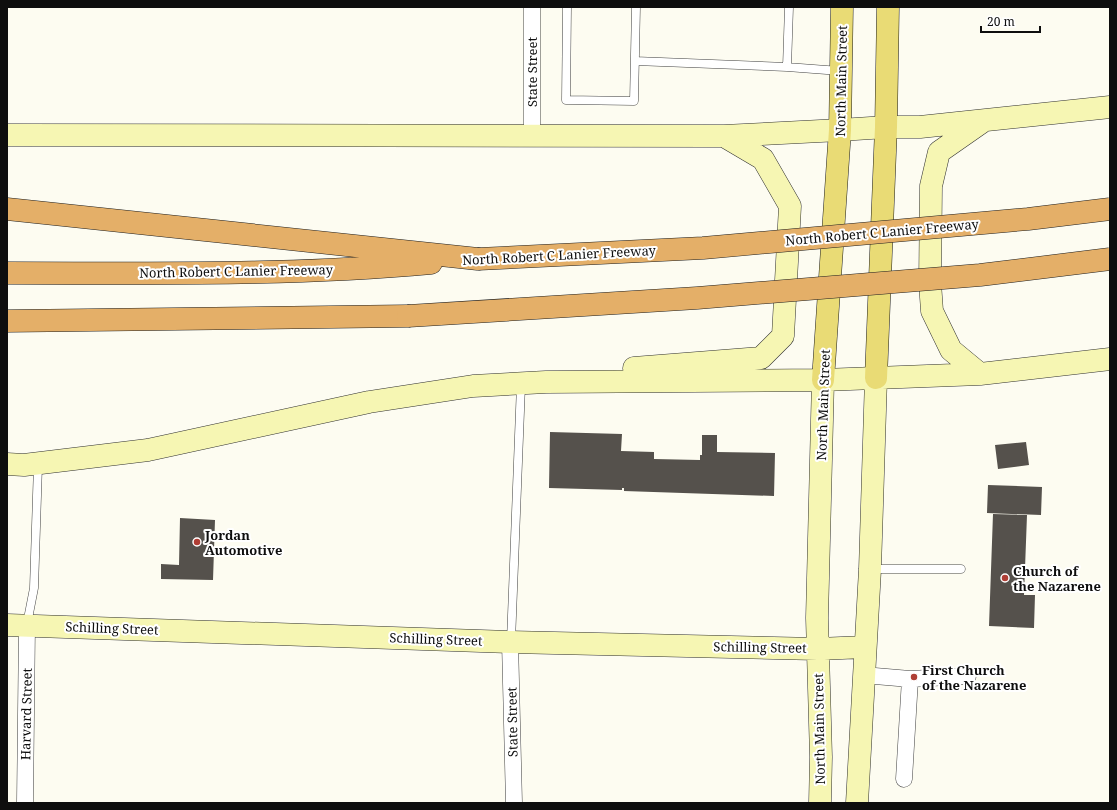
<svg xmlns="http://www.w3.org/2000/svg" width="1117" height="810" font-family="'Noto Serif',serif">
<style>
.building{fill:#55514c}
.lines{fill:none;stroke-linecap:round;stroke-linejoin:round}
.lane-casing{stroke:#414141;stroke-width:9}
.street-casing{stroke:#414141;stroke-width:17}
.secondary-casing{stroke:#303030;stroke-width:23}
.primary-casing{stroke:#1f1f1f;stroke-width:23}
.highway-casing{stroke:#1f1f1f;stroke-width:23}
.lane{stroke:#fff;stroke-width:8}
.street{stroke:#fff;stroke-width:16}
.secondary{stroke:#f6f6b3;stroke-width:22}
.primary{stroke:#e9db75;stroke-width:22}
.highway{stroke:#e4af68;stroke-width:22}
.highway-bridge-casing{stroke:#1f1f1f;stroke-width:23;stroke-linecap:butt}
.highway-bridge{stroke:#e4af68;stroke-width:22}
.poi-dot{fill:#af3e35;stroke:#fff;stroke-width:1.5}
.labels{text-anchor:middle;stroke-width:4;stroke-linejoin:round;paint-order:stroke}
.street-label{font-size:13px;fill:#0e0e0e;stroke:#fff}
.poi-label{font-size:13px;font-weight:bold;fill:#0e0e0e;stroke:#fff;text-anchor:start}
</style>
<rect width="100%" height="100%" fill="#fdfcf1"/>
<path class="building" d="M550 432 622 434 621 451 654 452V459L700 460V455H702V435H717V452L775 453 774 496 624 491V488H622V490L549 488Z
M1026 442 1029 465 998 469 995 445Z
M988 485 1042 487 1041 515 987 513Z
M993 514 1027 515 1024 595H1035L1034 628 989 626Z
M180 518 215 520 213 580 161 579V564L179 565Z"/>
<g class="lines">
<defs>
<path id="lane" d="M567 7 566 100 634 101 636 7
M789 7 787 67 840 71
M635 61 787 67
M871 569H961
M27 624 34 588 38 465
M511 641 521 385"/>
<path id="street" d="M532 137V7
M510 642 514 803
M863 675 910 679 968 676
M904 779 910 679
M25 803 27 625"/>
<path id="secondary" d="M7 135 724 136 840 130 886 127H920L1110 107
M634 368 761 358 783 336 790 206 763 159 724 136
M980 374 951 350 932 311 930 283 931 186 939 152 982 122
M7 464 24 465 148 450 369 402 473 386 546 382 823 380 980 374 1110 359
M7 625 510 642 818 649 865 647
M820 803 821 757 817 618 823 380
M857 803 870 569 876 378"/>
<path id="primary" d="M876 378 886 127 888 7
M823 380 840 130 842 7"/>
<path id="highway" d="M7 209 478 259
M7 273C148 273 290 276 431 263
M7 321 408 316"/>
</defs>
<use href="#lane" class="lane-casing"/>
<use href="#street" class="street-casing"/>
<use href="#secondary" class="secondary-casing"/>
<use href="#primary" class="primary-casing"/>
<use href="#highway" class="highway-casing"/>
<use href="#lane" class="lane"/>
<use href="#street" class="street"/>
<use href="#secondary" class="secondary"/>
<use href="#primary" class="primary"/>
<use href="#highway" class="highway"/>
<defs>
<path id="highway-bridge" d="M478 259 703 248 1028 219 1110 209
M408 316 697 298 980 275 1110 259"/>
</defs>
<use href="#highway-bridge" class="highway-bridge-casing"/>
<use href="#highway-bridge" class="highway-bridge"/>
</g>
<g class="poi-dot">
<circle cx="197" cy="542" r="4"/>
<circle cx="1005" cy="578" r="4"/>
<circle cx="914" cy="677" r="4"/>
</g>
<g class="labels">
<g class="street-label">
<text transform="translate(532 72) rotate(-90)" y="5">State Street</text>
<text transform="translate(841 81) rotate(-89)" y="5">North Main Street</text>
<text transform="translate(882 232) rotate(-5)" y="5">North Robert C Lanier Freeway</text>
<text transform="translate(559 255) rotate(-3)" y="5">North Robert C Lanier Freeway</text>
<text transform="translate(236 271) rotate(-1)" y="5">North Robert C Lanier Freeway</text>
<text transform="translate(823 405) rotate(-88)" y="5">North Main Street</text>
<text transform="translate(112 628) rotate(2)" y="5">Schilling Street</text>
<text transform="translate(436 639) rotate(2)" y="5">Schilling Street</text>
<text transform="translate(760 647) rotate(1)" y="5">Schilling Street</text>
<text transform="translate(26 714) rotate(-89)" y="5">Harvard Street</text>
<text transform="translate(512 722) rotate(-91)" y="5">State Street</text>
<text transform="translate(819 729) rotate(-91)" y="5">North Main Street</text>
</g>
<g class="poi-label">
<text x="205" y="540">Jordan<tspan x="205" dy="15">Automotive</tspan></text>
<text x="1013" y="576">Church of<tspan x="1013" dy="15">the Nazarene</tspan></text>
<text x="922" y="675">First Church<tspan x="922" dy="15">of the Nazarene</tspan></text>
</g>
</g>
<rect width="1117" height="810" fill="none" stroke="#0e0e0e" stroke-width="16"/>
<path d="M981 26v6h59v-6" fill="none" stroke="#0e0e0e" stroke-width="2"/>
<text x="987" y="26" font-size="12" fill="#0e0e0e" stroke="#ffffff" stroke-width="3" paint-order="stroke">20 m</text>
</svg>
